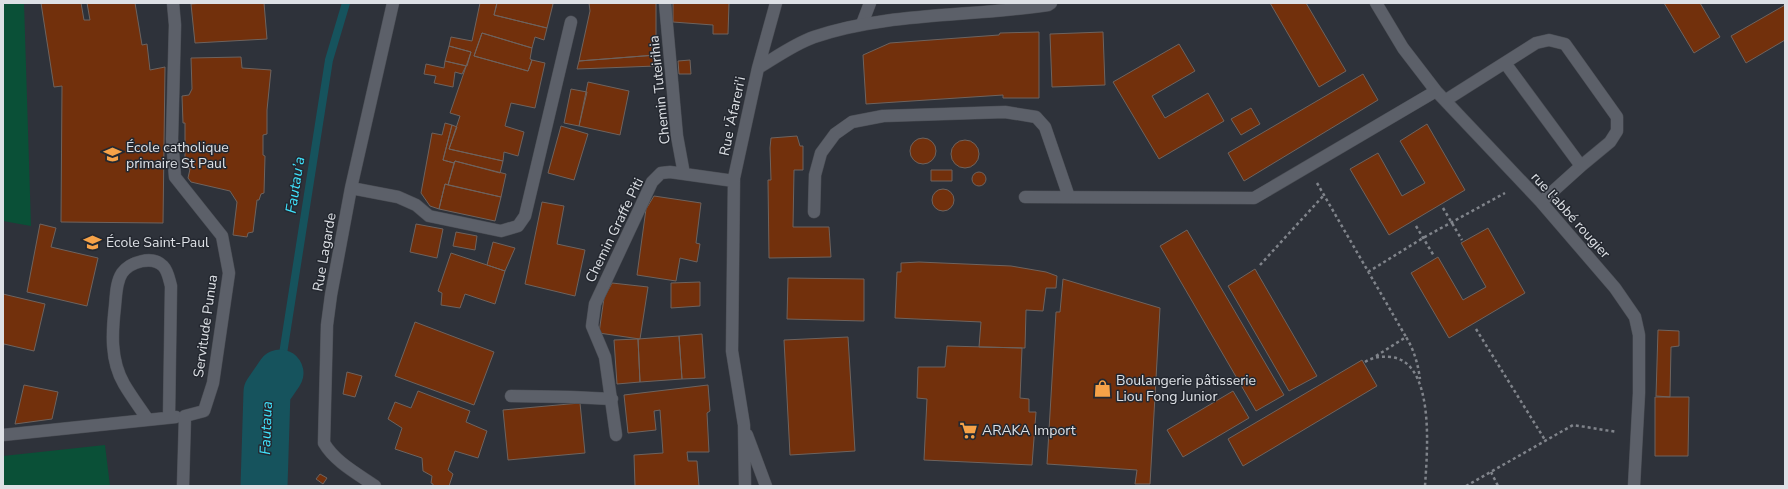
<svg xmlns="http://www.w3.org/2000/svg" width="1788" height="489" font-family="'Nunito Sans',sans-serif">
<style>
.green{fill:#0a5037}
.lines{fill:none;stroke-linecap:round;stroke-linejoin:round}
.stream{stroke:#16535d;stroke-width:8}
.river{stroke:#16535d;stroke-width:47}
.building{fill:#72300c;stroke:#6e635e}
.lane-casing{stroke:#4a4d54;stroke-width:13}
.street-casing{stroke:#4a4d54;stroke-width:13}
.path{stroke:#80848b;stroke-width:2.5;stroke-dasharray:3 3;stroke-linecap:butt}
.lane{stroke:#5c6069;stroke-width:12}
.street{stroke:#5c6069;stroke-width:12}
.labels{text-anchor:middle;stroke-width:3;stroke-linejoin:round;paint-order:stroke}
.street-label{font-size:14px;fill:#dde0e5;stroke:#242830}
.poi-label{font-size:14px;fill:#dde0e5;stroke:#242830;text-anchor:start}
.water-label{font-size:15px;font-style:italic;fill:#40e4fe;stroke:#242830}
</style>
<rect width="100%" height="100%" fill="#2e323a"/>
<path class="green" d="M3 3H24L31 226 3 221Z
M105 445 110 486H3V456Z"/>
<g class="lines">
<path class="stream" d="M280 373 329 60 346 3"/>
<path class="river" d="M264 486 267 392 280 373"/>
</g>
<path class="building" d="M41 3H81L84 20H90L87 3H135L142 45 147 44 150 70 165 67 163 223 61 222 62 86 54 87Z
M204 3H264L267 39 195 43 191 4Z
M480 3H497L494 15 547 28 544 40 535 37 532 48 482 33 474 56 528 71 532 60 545 63 535 108 511 103 505 126 524 132 518 156 504 152 503 161 449 149 460 116 450 113 471 52 449 46 451 37 472 41Z
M497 3H551L553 4 547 28 494 15Z
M589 3H656V55L579 61 590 11Z
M673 3H729L728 34H713V25L673 22Z
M1270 3H1306L1346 71 1319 87Z
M1664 3H1700L1720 37 1694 53Z
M1785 5V40L1746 63 1731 36Z
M1039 32V98H1003V95L866 104 863 55 890 43 999 35 1000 33Z
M1103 32 1105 85 1052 87 1050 34Z
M482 33 532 48 530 59 532 60 528 71 474 56Z
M1179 44 1195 71 1152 96 1165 118 1208 93 1224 121 1159 159 1113 82Z
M449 46 471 52 467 66 445 61Z
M656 55V66L577 69 579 61Z
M241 57 242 68 271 70 267 110V134L263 135V155L265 156 264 193 261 194 259 200H257L253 232 248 233 247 237 233 235 237 202 230 191 191 182 188 178 190 169 185 167V123H183L182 96 189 95 192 89 191 58Z
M690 60 691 74H679L678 61Z
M445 61 466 66 462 74 455 72 453 87 434 83 436 76 424 74 426 64 444 68Z
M1363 74 1378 100 1244 181 1228 153Z
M588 82 629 91 620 135 579 126Z
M571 89 587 92 579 126 564 123Z
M1251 108 1260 124 1241 135 1231 119Z
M445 123 452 125 443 160 454 163 448 185 445 184 439 209 430 206 421 193 432 133 442 135Z
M1427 124 1465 190 1389 235 1350 169 1378 153 1402 196 1425 183 1400 141Z
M452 125 457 127 449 149 503 161 500 173 455 161 454 163 443 160Z
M561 126 588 134 574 180 548 173Z
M797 136 800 146H803V170H794L793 227H829L831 257 769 258 768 180H771L770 148 771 138Z
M910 151a13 13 0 1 1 26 0a13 13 0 1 1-26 0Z
M951 154a14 14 0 1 1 28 0a14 14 0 1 1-28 0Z
M455 161 506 174 501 197 448 185Z
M931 170H952V181H931Z
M972 179a7 7 0 1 1 14 0a7 7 0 1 1-14 0Z
M445 184 501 197 495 221 439 209Z
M932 200a11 11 0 1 1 22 0a11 11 0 1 1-22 0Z
M654 196 701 203 696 243 700 244 697 262 680 258 676 281 637 275 646 209Z
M542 202 564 206 557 244 585 250 575 296 525 284Z
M40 224 56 228 51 247 98 258 87 306 27 292Z
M416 224 443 229 437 258 410 252Z
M1488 228 1525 293 1449 338 1411 273 1438 257 1463 300 1486 287 1461 243Z
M1187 230 1284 395 1256 411 1160 246Z
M456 232 477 236 475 250 453 246Z
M493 242 515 248 505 271 487 265Z
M451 253 505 271 495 304 465 294 460 308 441 305 442 293 438 291Z
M919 262 1011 266 1046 272 1057 276 1056 288H1046L1043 311 1026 310 1025 348 979 347 981 322 895 318 897 272H901V263Z
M1255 269 1317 376 1289 391 1228 286Z
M788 278 864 279V321L787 319Z
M1063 279 1160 308 1150 484H1135L1137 470 1047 464 1056 312H1060Z
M700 282V306L671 308V283Z
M612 283 648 287 640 339 599 333 604 298Z
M3 294 45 304 34 351 4 344 3 348Z
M415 322 494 352 474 405 395 376Z
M1658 330 1679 331V346L1671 347 1670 397 1656 396Z
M702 334 705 378 682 379 679 336Z
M679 336 682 379 640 382 638 339Z
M848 337 855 451 790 455 784 340Z
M638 339 640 382 617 384 614 340Z
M947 346 1022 348 1020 398 1029 399V412H1036L1032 465 924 460 927 399 917 398 918 367H945Z
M1362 360 1377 386 1243 466 1228 439Z
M347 372 362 376 355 397 343 394Z
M24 385 58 392 52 419 15 424Z
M708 385 710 411 707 413 709 452H687L688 461H697L699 486H635L634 455 663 453 660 410 654 411 656 430 628 433 624 395Z
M418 391 470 411 466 422 487 431 478 458 455 451 448 470 453 474 449 486H433V484L431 483 432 476 423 471 422 458 395 449 402 428 388 419 395 402 411 408Z
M1233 391 1249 418 1183 457 1167 430Z
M1655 397H1689L1688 456H1655Z
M580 403 585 453 508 460 503 410Z
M320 474 327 478 323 484 316 479Z"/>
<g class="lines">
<defs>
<path id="lane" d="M1376 3 1403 48 1436 91 1541 202 1615 288 1635 317 1639 335V393L1634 486
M862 24 870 3
M1505 63 1581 166
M1446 100 1536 43 1549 40 1565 44 1617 117V131L1610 142 1581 166 1541 202
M1025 197 1254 198 1436 91
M814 212 815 175 821 153 835 134 852 122 883 116 1005 112 1036 117 1045 127 1069 197
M148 420C140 408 131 396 124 384 110 360 112 332 115 306 116 296 116 282 122 273 130 262 152 255 163 266 168 271 169 279 171 286L169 417
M3 435 176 417"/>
<path id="street" d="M173 3 175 25 172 139 175 177 222 236 229 273 213 383 204 411 185 416 183 486
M665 3 677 136 684 174
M758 68 776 3
M351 188 398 197 416 205 429 216 501 231 518 226 525 216 571 22
M511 396 571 397 612 399
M616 435 605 357 592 326 595 304 652 182 661 173 670 172 734 181
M747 435 766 486
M375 486C358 474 335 462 324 443L327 325 331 295 351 188 393 3
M745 486 744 425 732 351 734 178 758 68C775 58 794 44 814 37 887 12 971 17 1048 5L1051 3"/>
</defs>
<use href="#lane" class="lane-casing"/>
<use href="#street" class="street-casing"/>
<path class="path" d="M1317 183 1406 337
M1443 208 1462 240
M1416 226 1434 256
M1260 265 1324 195
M1368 272 1423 238 1505 193
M1476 329 1545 440
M1376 356 1406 337C1414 350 1418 364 1420 379
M1365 362C1373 357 1381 356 1391 357 1436 362 1427 454 1425 486
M1491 472 1498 486
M1466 486 1573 425 1617 432"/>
<use href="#lane" class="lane"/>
<use href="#street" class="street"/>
</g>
<defs>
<symbol id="school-bare" viewBox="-9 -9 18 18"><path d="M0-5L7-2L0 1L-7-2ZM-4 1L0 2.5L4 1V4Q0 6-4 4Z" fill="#f6a248" stroke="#242830" stroke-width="2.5" paint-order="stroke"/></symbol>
<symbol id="shop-bare" viewBox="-9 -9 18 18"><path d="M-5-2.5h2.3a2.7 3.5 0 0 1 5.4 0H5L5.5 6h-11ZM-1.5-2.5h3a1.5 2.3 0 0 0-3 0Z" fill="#f6a248" stroke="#242830" stroke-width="2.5" paint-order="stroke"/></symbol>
<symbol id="supermarket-bare" viewBox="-9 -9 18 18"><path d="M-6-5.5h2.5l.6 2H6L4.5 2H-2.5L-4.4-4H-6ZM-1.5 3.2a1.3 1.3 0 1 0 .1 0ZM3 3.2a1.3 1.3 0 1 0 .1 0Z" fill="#f6a248" stroke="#242830" stroke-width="2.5" paint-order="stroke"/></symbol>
</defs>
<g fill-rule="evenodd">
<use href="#school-bare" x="100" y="142" width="25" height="25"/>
<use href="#school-bare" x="80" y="230" width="25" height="25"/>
<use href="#shop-bare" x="1090" y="376" width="25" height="25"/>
<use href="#supermarket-bare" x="956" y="418" width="25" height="25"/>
</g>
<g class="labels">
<g class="street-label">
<text transform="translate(659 90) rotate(-96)" y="5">Chemin Tuteirihia</text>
<text transform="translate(732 116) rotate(-78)" y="5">Rue 'Āfareri'i</text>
<text transform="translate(1571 215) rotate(48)" y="5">rue l'abbé rougier</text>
<text transform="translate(614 230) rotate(-64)" y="5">Chemin Graffe Piti</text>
<text transform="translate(324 252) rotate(-80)" y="5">Rue Lagarde</text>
<text transform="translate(205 326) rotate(-82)" y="5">Servitude Punua</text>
</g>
<g class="poi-label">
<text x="126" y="152">École catholique<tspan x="126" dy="16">primaire St Paul</tspan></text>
<text x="106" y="247">École Saint-Paul</text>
<text x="1116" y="385">Boulangerie pâtisserie<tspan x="1116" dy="16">Liou Fong Junior</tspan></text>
<text x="982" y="435">ARAKA Import</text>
</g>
<g class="water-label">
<text transform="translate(295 185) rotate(-81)" y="5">Fautau’a</text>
<text transform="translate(266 428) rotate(-88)" y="5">Fautaua</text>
</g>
</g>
<rect width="1788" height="489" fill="none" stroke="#dde0e5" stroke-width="8"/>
</svg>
